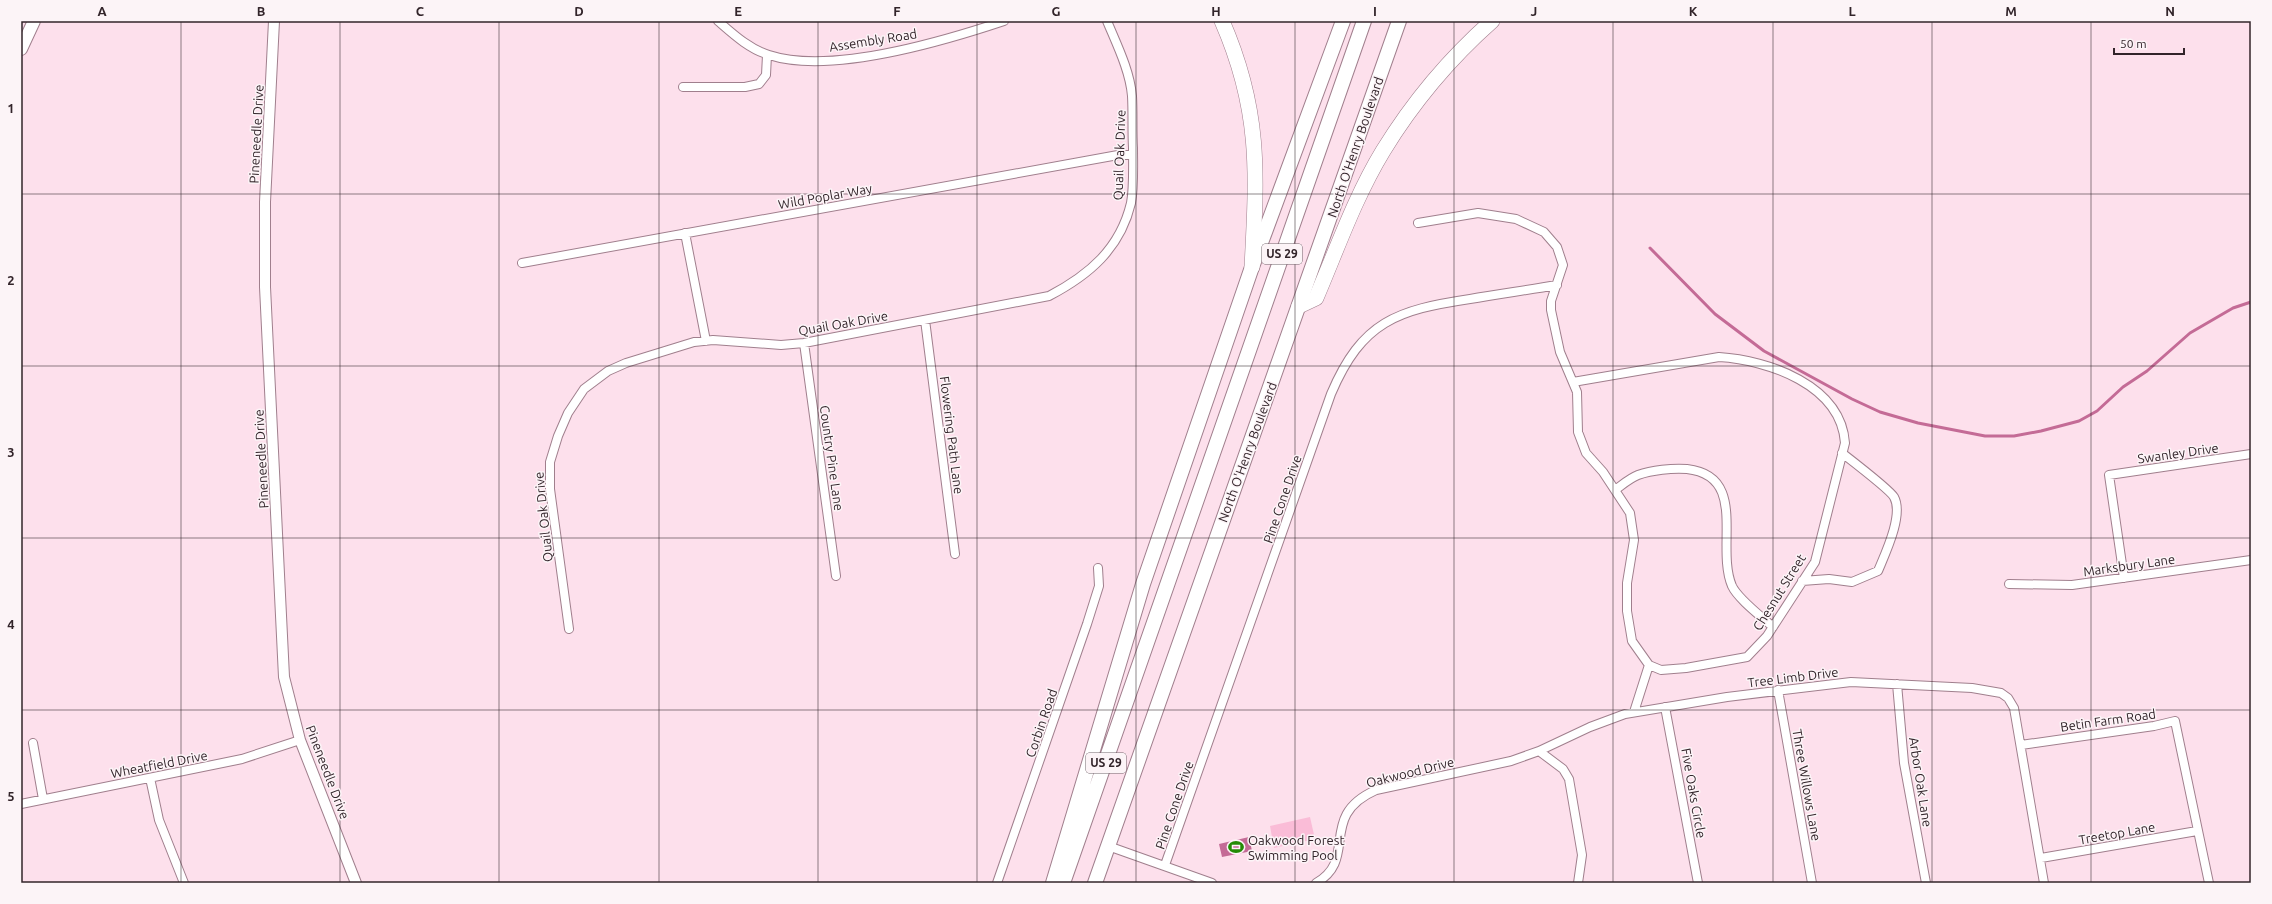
<svg xmlns="http://www.w3.org/2000/svg" width="2272" height="904" font-family="Ubuntu,sans-serif">
<style>
.green{fill:#fabcd7}
.water{fill:#c46b96}
.lines{fill:none;stroke-linecap:round;stroke-linejoin:round}
.stream{stroke:#c46b96;stroke-width:3}
.minor-casing{stroke:#a07f8d;stroke-width:10}
.tertiary-casing{stroke:#a07f8d;stroke-width:12}
.secondary-casing{stroke:#a07f8d;stroke-width:14}
.trunk-casing{stroke:#a07f8d;stroke-width:16}
.motorway-casing{stroke:#a07f8d;stroke-width:16}
.minor{stroke:#fff;stroke-width:8}
.tertiary{stroke:#fff;stroke-width:10}
.secondary{stroke:#fff;stroke-width:12}
.trunk{stroke:#fff;stroke-width:14}
.motorway{stroke:#fff;stroke-width:15}
.grid{fill:none;stroke:#32242a;stroke-width:1;stroke-opacity:0.55}
.labels{text-anchor:middle;stroke-width:3;stroke-linejoin:round;paint-order:stroke}
.shield{fill:#fcf4f7;stroke:#6f6268;stroke-width:1}
.shield-label{font-size:12px;font-weight:bold;fill:#32242a}
.street-label{font-size:13px;fill:#32242a;stroke:#fcf4f7}
.poi-label{font-size:13px;fill:#32242a;stroke:#fcf4f7;text-anchor:start}
.neatline{fill:none;stroke:#32242a;stroke-width:1.5}
.grid-label{font-size:13px;text-anchor:middle;font-weight:bold;fill:#32242a}
</style>
<rect width="100%" height="100%" fill="#fde0ec"/>
<path class="green" d="M1310 817 1315 839 1274 848 1270 826Z"/>
<path class="water" d="M1249 837 1252 851 1222 857 1219 844Z"/>
<g class="lines">
<path class="stream" d="M1650 248 1715 314 1764 351 1852 399 1880 412 1918 423 1985 436H2014L2041 431 2079 421 2097 411 2123 387 2147 371 2190 333 2233 308 2251 302"/>
<defs>
<path id="minor" d="M718 21C733 34 749 49 769 55 830 75 944 41 1004 21
M683 87H745L759 84 766 75 767 55
M1418 223 1478 213 1516 219 1544 232 1557 247 1563 265 1551 301V310L1560 352 1577 392 1578 432 1586 453 1603 472 1630 513 1634 540 1627 583V611L1632 641 1649 665 1661 670 1686 668 1747 657 1767 636 1815 562 1845 443C1841 385 1768 360 1719 357L1573 382
M685 233 706 341
M522 263 1118 155H1133
M925 320 955 554
M804 343 836 576
M1615 490C1622 485 1630 478 1638 475 1652 470 1672 468 1687 469 1749 476 1715 546 1732 586 1738 599 1762 617 1773 627
M2124 578 2109 475 2251 454
M1802 581 1829 579 1852 582 1878 571C1885 554 1904 515 1894 497 1890 490 1851 460 1842 453
M2009 584 2072 585 2251 560
M569 629 550 489V462L558 436 568 413 584 389 608 371 626 363 694 342 713 340 781 345 804 343 1049 296C1089 275 1120 249 1131 203 1134 187 1133 165 1133 148 1132 131 1133 113 1132 96 1130 71 1117 45 1107 21
M1897 684 1904 763 1926 883
M1778 690 1812 883
M1665 707 1698 883
M1634 712 1649 665
M33 743 43 799
M2021 745 2154 726 2175 721 2209 883
M1539 751 1590 727 1625 714 1727 697 1851 682 1972 688 2001 693 2008 698 2014 708 2044 883
M150 778 159 820 184 883
M21 804 242 759 300 740
M1108 846 1212 883
M2041 858 2197 831
M1165 865 1331 394C1362 321 1397 310 1470 299 1499 294 1528 290 1557 285
M997 883 1087 624 1099 586 1098 568
M1316 883C1359 859 1317 816 1376 790L1511 761 1539 751 1563 769 1569 779 1582 855 1578 883"/>
<path id="tertiary" d="M274 21 265 202V287L284 677 300 740 356 883"/>
<path id="secondary" d="M21 49 34 21"/>
<path id="trunk" d="M1053 883 1143 584 1252 267 1343 21
M1063 883 1364 21
M1095 883 1399 21"/>
<path id="motorway" d="M1222 21C1261 110 1257 173 1252 267
M1299 306 1316 298C1337 249 1355 197 1383 151 1413 102 1449 59 1492 21"/>
</defs>
<use href="#minor" class="minor-casing"/>
<use href="#tertiary" class="tertiary-casing"/>
<use href="#secondary" class="secondary-casing"/>
<use href="#trunk" class="trunk-casing"/>
<use href="#motorway" class="motorway-casing"/>
<use href="#minor" class="minor"/>
<use href="#tertiary" class="tertiary"/>
<use href="#secondary" class="secondary"/>
<use href="#trunk" class="trunk"/>
<use href="#motorway" class="motorway"/>
</g>
<path class="grid" d="M181 21V883M340 21V883M499 21V883M659 21V883M818 21V883M977 21V883M1136 21V883M1295 21V883M1454 21V883M1613 21V883M1773 21V883M1932 21V883M2091 21V883M21 194H2251M21 366H2251M21 538H2251M21 710H2251"/>
<defs>
<symbol id="stadium-bare" viewBox="-9 -9 18 18"><path d="M0-5a6.5 5 0 1 0 0 10a6.5 5 0 1 0 0-10ZM-3.5-1.8h7v3.6h-7Z" fill="#238b05" stroke="#fcf4f7" stroke-width="2.5" paint-order="stroke"/></symbol>
</defs>
<g fill-rule="evenodd">
<use href="#stadium-bare" x="1225" y="836" width="22" height="22"/>
</g>
<g class="labels">
<g class="shield">
<rect x="1262" y="244" width="40" height="20" rx="3"/>
<rect x="1086" y="753" width="40" height="20" rx="3"/>
</g>
<g class="shield-label">
<text x="1282" y="258">US 29</text>
<text x="1106" y="767">US 29</text>
</g>
<g class="street-label">
<text transform="translate(873 40) rotate(-9)" y="5">Assembly Road</text>
<text transform="translate(256 134) rotate(-87)" y="5">Pineneedle Drive</text>
<text transform="translate(1355 147) rotate(-71)" y="5">North O'Henry Boulevard</text>
<text transform="translate(1119 155) rotate(-88)" y="5">Quail Oak Drive</text>
<text transform="translate(825 196) rotate(-10)" y="5">Wild Poplar Way</text>
<text transform="translate(843 323) rotate(-10)" y="5">Quail Oak Drive</text>
<text transform="translate(952 435) rotate(83)" y="5">Flowering Path Lane</text>
<text transform="translate(1247 452) rotate(-70)" y="5">North O'Henry Boulevard</text>
<text transform="translate(2178 453) rotate(-8)" y="5">Swanley Drive</text>
<text transform="translate(832 458) rotate(82)" y="5">Country Pine Lane</text>
<text transform="translate(261 459) rotate(-93)" y="5">Pineneedle Drive</text>
<text transform="translate(1282 499) rotate(-71)" y="5">Pine Cone Drive</text>
<text transform="translate(543 517) rotate(-96)" y="5">Quail Oak Drive</text>
<text transform="translate(2129 565) rotate(-8)" y="5">Marksbury Lane</text>
<text transform="translate(1779 592) rotate(-58)" y="5">Chesnut Street</text>
<text transform="translate(1793 677) rotate(-7)" y="5">Tree Limb Drive</text>
<text transform="translate(2108 720) rotate(-8)" y="5">Betin Farm Road</text>
<text transform="translate(1041 723) rotate(-71)" y="5">Corbin Road</text>
<text transform="translate(159 764) rotate(-11)" y="5">Wheatfield Drive</text>
<text transform="translate(328 772) rotate(69)" y="5">Pineneedle Drive</text>
<text transform="translate(1410 772) rotate(-14)" y="5">Oakwood Drive</text>
<text transform="translate(1921 782) rotate(81)" y="5">Arbor Oak Lane</text>
<text transform="translate(1807 785) rotate(80)" y="5">Three Willows Lane</text>
<text transform="translate(1694 793) rotate(80)" y="5">Five Oaks Circle</text>
<text transform="translate(1174 805) rotate(-71)" y="5">Pine Cone Drive</text>
<text transform="translate(2117 833) rotate(-10)" y="5">Treetop Lane</text>
</g>
<g class="poi-label">
<text x="1248" y="845">Oakwood Forest<tspan x="1248" dy="15">Swimming Pool</tspan></text>
</g>
</g>
<rect width="2272" height="904" fill="none" stroke="#fcf4f7" stroke-width="44"/>
<path d="M2114 48v6h70v-6" fill="none" stroke="#32242a" stroke-width="2"/>
<text x="2120" y="48" font-size="12" fill="#32242a" stroke="#fcf4f7" stroke-width="3" paint-order="stroke">50 m</text>
<rect x="22" y="22" width="2228" height="860" class="neatline"/>
<g class="grid-label">
<text x="102" y="16">A</text>
<text x="261" y="16">B</text>
<text x="420" y="16">C</text>
<text x="579" y="16">D</text>
<text x="738" y="16">E</text>
<text x="897" y="16">F</text>
<text x="1056" y="16">G</text>
<text x="1216" y="16">H</text>
<text x="1375" y="16">I</text>
<text x="1534" y="16">J</text>
<text x="1693" y="16">K</text>
<text x="1852" y="16">L</text>
<text x="2011" y="16">M</text>
<text x="2170" y="16">N</text>
<text x="11" y="113">1</text>
<text x="11" y="285">2</text>
<text x="11" y="457">3</text>
<text x="11" y="629">4</text>
<text x="11" y="801">5</text>
</g>
</svg>
